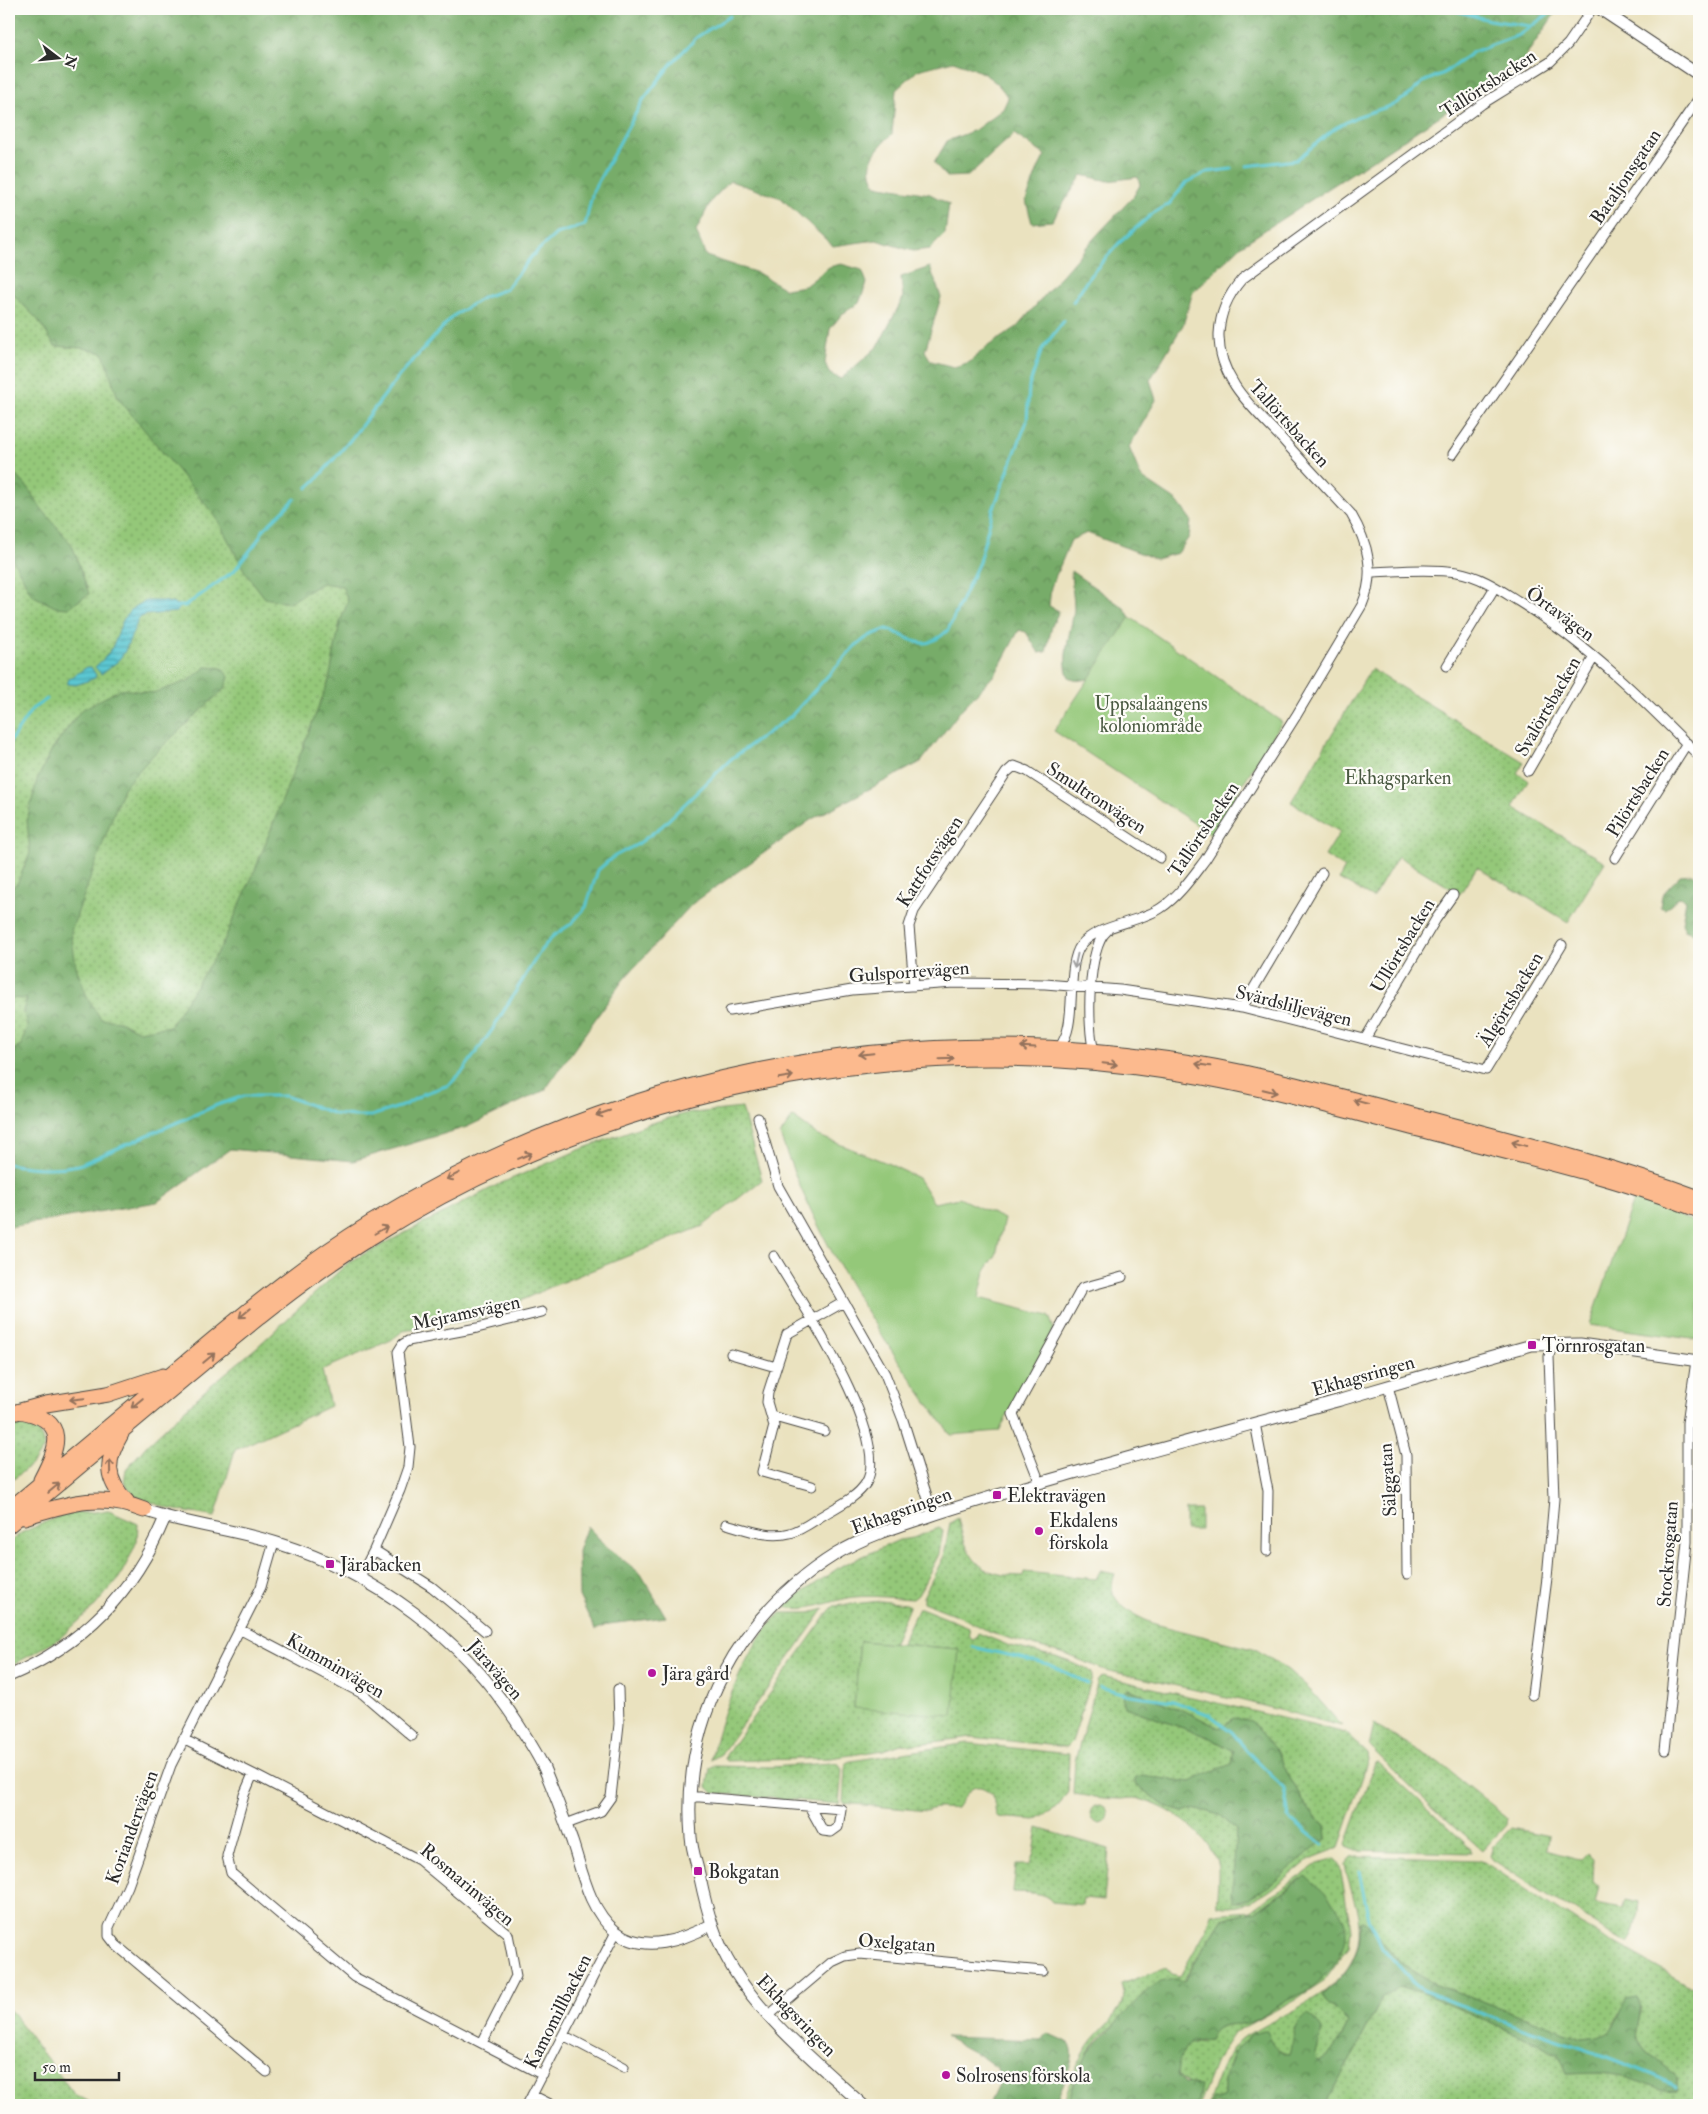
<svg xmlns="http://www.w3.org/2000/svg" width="1708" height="2114" font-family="'IM FELL Double Pica',serif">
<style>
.grass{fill:url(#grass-dots);stroke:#607a52;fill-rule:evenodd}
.forest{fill:url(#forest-crowns);stroke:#516c4a;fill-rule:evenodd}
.garden{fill:#94c879;stroke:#607a52}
.water{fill:url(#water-rules);stroke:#43797e}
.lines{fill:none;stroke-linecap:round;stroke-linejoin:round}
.stream{stroke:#5bc7d2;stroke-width:3}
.minor-casing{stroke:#484641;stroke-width:11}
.tertiary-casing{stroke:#484641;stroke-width:13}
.trunk-casing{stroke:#484641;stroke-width:17}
.minor{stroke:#fff;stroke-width:9}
.tertiary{stroke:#fff;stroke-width:11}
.trunk{stroke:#fcba8e;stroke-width:15}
.oneway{stroke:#a0a0a0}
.oneway2{stroke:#94725c}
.poi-dot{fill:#b5179e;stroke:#fdfcf7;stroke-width:2}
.labels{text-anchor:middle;stroke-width:4.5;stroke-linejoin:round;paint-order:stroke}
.street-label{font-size:19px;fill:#2b2b2b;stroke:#fdfcf7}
.park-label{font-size:19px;fill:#4a5a42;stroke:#fdfcf7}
.poi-label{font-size:19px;fill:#2b2b2b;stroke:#fdfcf7;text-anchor:start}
</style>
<defs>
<pattern id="grass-dots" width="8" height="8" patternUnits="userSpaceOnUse" patternTransform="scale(1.25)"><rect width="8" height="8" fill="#94c879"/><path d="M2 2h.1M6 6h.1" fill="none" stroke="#79a363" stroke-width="1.8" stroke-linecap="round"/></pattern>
<pattern id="forest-crowns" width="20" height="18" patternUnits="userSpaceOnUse" patternTransform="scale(1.25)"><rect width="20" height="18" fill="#77ac69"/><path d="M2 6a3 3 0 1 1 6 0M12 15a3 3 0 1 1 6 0" fill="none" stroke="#628c57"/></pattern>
<pattern id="water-rules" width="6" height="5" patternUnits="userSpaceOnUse" patternTransform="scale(1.25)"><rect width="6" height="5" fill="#5bc7d2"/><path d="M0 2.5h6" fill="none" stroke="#4ba2ab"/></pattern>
</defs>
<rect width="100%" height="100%" fill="#fdfcf7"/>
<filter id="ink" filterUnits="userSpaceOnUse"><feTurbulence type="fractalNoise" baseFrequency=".02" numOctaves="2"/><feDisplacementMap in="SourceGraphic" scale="10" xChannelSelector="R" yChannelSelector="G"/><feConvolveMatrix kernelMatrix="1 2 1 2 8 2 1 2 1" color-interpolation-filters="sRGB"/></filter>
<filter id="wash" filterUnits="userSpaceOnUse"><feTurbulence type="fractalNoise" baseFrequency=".0096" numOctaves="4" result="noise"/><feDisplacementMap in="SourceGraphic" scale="20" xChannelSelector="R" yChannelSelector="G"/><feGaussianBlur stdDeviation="1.12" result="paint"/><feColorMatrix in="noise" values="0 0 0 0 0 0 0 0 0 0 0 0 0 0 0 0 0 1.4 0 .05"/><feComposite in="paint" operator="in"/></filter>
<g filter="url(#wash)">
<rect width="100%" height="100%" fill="#eae2bf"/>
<path class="grass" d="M9 220 405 546 173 1053 9 1086Z
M1371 669 1524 762 1517 773 1528 780 1513 807 1605 862 1568 922 1477 867 1460 894 1398 856 1373 898 1339 879 1345 868 1325 856 1340 832 1291 802Z
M742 1108 762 1180 703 1226 555 1285 482 1318 403 1331 391 1340 322 1370 330 1406 235 1450 215 1517 170 1509 134 1496 124 1482 126 1469 148 1444 210 1386 257 1347 349 1262 499 1184 579 1150 648 1124 684 1114Z
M12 1424C31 1428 41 1426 44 1448L34 1462 9 1483V1425Z
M1185 1510H1200V1530H1185Z
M109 1511 138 1524 137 1541 129 1559 119 1578 94 1607 59 1639 9 1667V1543L21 1533 64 1514Z
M958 1518C963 1540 970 1567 996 1573 1004 1576 1014 1575 1023 1576L1024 1572 1096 1579 1100 1571 1115 1574C1114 1577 1112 1582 1112 1586 1112 1606 1140 1618 1155 1624L1257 1650 1288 1670 1313 1693 1342 1726 1236 1699 1105 1670 1065 1654 991 1633 959 1616 923 1602V1597L944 1556 950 1523Z
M939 1528 943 1531 939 1554 918 1595 913 1599C893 1598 874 1595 854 1597 832 1600 807 1613 785 1607L792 1600 841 1566 899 1540 913 1538Z
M881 1601 906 1604 909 1605V1607L893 1644 860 1641 854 1708 958 1649 901 1644 918 1608H921L966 1626 969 1628 970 1637 972 1640 975 1639 978 1633 1010 1646 1060 1658 1089 1670 1092 1673V1678L1072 1742 1067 1747 972 1737 909 1745 901 1744 884 1750 831 1758 727 1761 725 1759 726 1755 830 1610 834 1606Z
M824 1609 721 1754 711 1760C719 1718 748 1642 780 1613H810Z
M1102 1676 1346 1733 1367 1753 1368 1761 1339 1847C1329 1853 1317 1855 1307 1861 1280 1882 1253 1912 1217 1905 1216 1895 1220 1871 1217 1863 1207 1832 1170 1807 1139 1799 1133 1797 1126 1799 1120 1799 1104 1799 1089 1796 1073 1794L1075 1761 1098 1680ZM1129 1689 1189 1713 1219 1728 1234 1719 1274 1747 1291 1780 1310 1812 1326 1825 1327 1838C1295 1857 1275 1890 1239 1902L1236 1858V1830L1220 1815 1197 1809 1182 1812 1165 1806 1135 1784 1142 1776 1191 1782 1232 1764 1234 1751 1208 1737 1125 1707Z
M1374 1724 1438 1762 1507 1817 1506 1825 1482 1851 1428 1803 1369 1746Z
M968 1743 1069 1754 1068 1791 1059 1806 1035 1820 998 1817 996 1815 993 1795C974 1777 968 1792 957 1808 946 1810 938 1805 927 1811L843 1803 845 1768 847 1763 851 1761Z
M831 1763 839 1764 842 1770 839 1804 713 1793 707 1787 710 1768 713 1766 770 1767Z
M1379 1763 1465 1843 1471 1850V1853L1354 1850 1347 1847 1346 1844 1375 1764Z
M1090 1814a9 9 0 1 1 18 0a9 9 0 1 1-18 0Z
M1038 1828 1109 1849 1104 1900 1083 1898 1082 1905 1052 1902C1045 1891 1025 1893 1013 1892L1016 1865H1029L1034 1853Z
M1511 1828 1549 1836 1547 1850 1575 1858 1582 1859 1588 1853 1594 1859 1593 1881 1600 1886 1596 1903 1623 1908 1625 1899 1639 1902C1637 1915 1637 1934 1628 1944L1625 1943 1541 1891 1493 1860 1490 1856 1493 1846Z
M1357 1856 1477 1860 1484 1862 1579 1924 1699 1991V2102C1681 2095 1676 2097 1658 2105H1324L1357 2048 1381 2000 1400 1986 1425 1994 1541 2045 1559 2055 1567 2074C1586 2073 1604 2072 1623 2076 1643 2080 1655 2091 1676 2089V2076L1646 2052 1636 2038 1638 2023 1642 2007 1619 2014C1610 2037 1604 2036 1581 2038L1431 1982 1402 1965 1366 1922 1362 1921 1360 1923C1363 1954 1345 1976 1322 1995L1326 2002 1348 2022C1342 2036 1334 2055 1319 2062L1314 2058 1322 2030 1294 2028V2041L1290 2054C1282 2054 1260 2040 1250 2035L1246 2041 1234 2051 1224 2080V2097L1217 2100 1213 2099 1210 2105H1208C1215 2083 1223 2058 1239 2041 1246 2034 1257 2030 1265 2025 1303 2005 1356 1984 1359 1935 1361 1911 1348 1887 1345 1864L1351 1857Z
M1333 1859 1337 1862 1340 1867 1351 1929 1349 1947 1325 1980 1298 1998 1235 2032 1217 2059 1199 2105H1197L1200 2093 1177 2075 1178 2060 1187 2045 1209 2039C1220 2018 1234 2028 1253 2021 1265 2016 1275 2007 1286 2000 1293 1997 1301 1994 1308 1990L1302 1878 1257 1911 1222 1919 1183 1981 1174 1979C1149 1998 1102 2028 1087 2055 1078 2071 1072 2089 1066 2105H1063C1068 2085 1078 2062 1089 2045 1103 2024 1130 2012 1121 1984L1166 1968 1171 1974 1180 1976 1206 1930 1212 1914 1251 1911 1318 1863Z
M9 2009 74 2094 96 2105H9Z"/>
<path class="forest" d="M9 9H1558L1521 63 1242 245 1193 292 1183 325 1150 380 1156 400 1129 447 1141 477 1177 501 1191 520 1189 537 1178 553 1156 559 1087 533 1071 540 1051 587 1049 606 1059 611 1052 626 1046 652 1039 653 1026 632 1019 630 996 673 961 710 921 762 812 819 692 904 623 980 545 1090 467 1127 353 1161 230 1149 157 1202 9 1227V1051L22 1046V1042L27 1026 23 1010 27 999 9 998V889L17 884 30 853 27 820 37 780 51 751 81 710 121 689 153 693 188 681 206 667 222 668 229 677 225 688 153 755 123 788 71 931 76 967 88 999 101 1019 119 1021 139 1031 170 1026 222 945 255 870 329 680 340 622 348 601 342 586 322 583 289 603 265 598 245 572 216 517 118 398 103 353 82 348 55 346 38 320 9 290ZM953 61C976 69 995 76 1008 98L1003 109 975 130 947 141 934 163 947 177 968 176 1014 134 1045 155 1038 169 1026 201 1032 223 1052 221 1082 175 1108 181 1138 177 1140 185 1133 197 1096 236 1017 327 985 348 970 362 954 367 931 361 925 351 941 297 930 267 901 277 903 298 878 346 841 379 830 374 825 363 830 329 842 314 859 303 867 283 862 270 841 264 829 267 805 286 785 289 758 273 706 256 696 231 711 201 730 181 781 198 833 246 876 240 913 251 930 249 945 234 949 204 930 194 875 185C864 161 875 151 892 134L896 90 918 70Z
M9 470 25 484 41 508 72 545 89 594 68 608 55 607 32 595 12 558 9 542Z
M1071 571 1124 608 1130 617 1089 679C1082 680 1071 683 1068 675 1061 657 1072 628 1074 609 1074 596 1071 584 1071 571Z
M1692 874 1699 878V936L1685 930 1682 923 1686 900 1679 897 1665 909 1660 907 1662 895 1680 875Z
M587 1526 608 1548 641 1574 666 1617 609 1624 595 1630 579 1596 578 1551Z
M1129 1689 1189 1713 1219 1728 1234 1718 1251 1721 1274 1747 1291 1780 1310 1812 1326 1825 1327 1839C1302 1852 1261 1904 1234 1901L1232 1896 1236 1830 1220 1815 1197 1809 1182 1812 1165 1806 1135 1784V1779L1142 1776 1191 1782 1207 1773 1232 1764 1234 1751 1208 1737 1125 1707 1123 1700 1124 1692Z
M1306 1876C1320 1888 1336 1902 1343 1919 1355 1946 1329 1976 1308 1990 1302 1994 1294 1996 1287 2000 1275 2006 1265 2017 1251 2022 1233 2028 1220 2018 1209 2039 1184 2041 1179 2053 1177 2075L1184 2083 1201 2085 1197 2105H1066L1087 2054 1143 1994 1157 1983 1174 1979 1184 1981 1222 1919 1257 1911Z
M1362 1921 1366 1922 1402 1965 1431 1982 1581 2038C1617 2035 1612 2029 1627 1999L1639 1997C1643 2010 1637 2024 1636 2038L1646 2052 1676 2076V2089L1661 2090 1624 2076 1599 2073 1567 2074 1559 2055 1541 2045 1425 1994 1400 1986 1381 2000 1357 2048 1324 2105H1210L1212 2099 1217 2100 1224 2097V2080L1234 2051 1246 2041 1250 2035 1262 2031H1266C1271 2043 1276 2054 1290 2054 1296 2036 1289 2024 1308 2014L1314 2018 1322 2030 1315 2058 1319 2062C1334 2055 1342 2036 1348 2022L1326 2002 1322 1995C1345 1976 1363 1954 1360 1923Z
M1047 2033C1053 2036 1062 2039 1068 2043 1082 2053 1058 2092 1055 2105H994L990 2102 1000 2081 997 2068 982 2057 945 2037 1041 2040Z"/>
<path class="garden" d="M1130 617 1282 722 1211 834 1054 731Z
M793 1117 819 1136 887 1163 918 1178 934 1203 959 1198 1004 1219 996 1255 985 1271 979 1298 1049 1316 1054 1329 999 1431 951 1435C883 1342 818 1245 780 1135Z
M1634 1198 1699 1224V1340L1590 1325Z
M860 1641 959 1649 953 1716 854 1708Z"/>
<path class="water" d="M146 601H164L182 606 176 612 146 615 139 618 124 653 117 662 101 674 95 667C99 663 104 659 107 655 124 633 114 615 146 601Z
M87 667H91L96 675 95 678 76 685 67 684 69 679Z"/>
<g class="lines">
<path class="stream" d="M1449 9 1489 20 1530 26
M741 12 750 9
M1246 166 1296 160 1335 128 1356 117 1393 105 1408 96 1423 82 1444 73 1473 52 1519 35 1555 9
M1073 302 1089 277 1119 243 1152 214 1169 204 1186 183 1207 172 1232 169
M307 488 317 479 352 438 399 376 453 316 484 297 506 289 532 256 556 234 585 225 593 191 643 100 672 63 697 37 730 16
M178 606H185L234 571 256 543 264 529 295 499
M9 743 32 709 47 699
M9 1164C33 1169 54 1170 79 1165L217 1105 244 1096H285L335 1114 354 1116H371L405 1105 423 1094 449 1085 463 1071 492 1030 541 950 553 936 571 924 586 907 598 870 613 857 638 844 662 826 731 759 791 716 855 646 869 636 887 629C913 638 922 655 948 630L979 562 993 510 1027 421 1029 386 1042 349 1064 321
M973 1647 1048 1664 1087 1683
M1100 1687 1130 1695 1173 1701 1210 1715 1232 1732 1248 1752 1284 1788 1289 1818 1323 1845
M1359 1872 1369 1919 1382 1948 1412 1982 1422 1990 1480 2013 1613 2059 1656 2076 1675 2086"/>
</g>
</g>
<g filter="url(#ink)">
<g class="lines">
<defs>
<path id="minor" d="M1453 454 1699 98
M1370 572C1398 571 1429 568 1457 572 1480 576 1499 589 1518 601 1586 643 1643 699 1699 756
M1447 666 1495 587
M1528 771 1594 657
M1615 858 1687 743
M914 986 909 926 914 911 1006 773 1014 766 1027 771 1160 858
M1242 1008 1322 873
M730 1011 852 990 954 983 1045 984 1120 990 1242 1008 1486 1070 1562 945
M1365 1039 1436 919 1453 895
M1059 1049C1063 1042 1067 1035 1068 1028 1074 1006 1068 962 1081 945 1096 925 1139 923 1161 908 1179 896 1192 877 1205 860L1296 716 1362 605C1376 573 1368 543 1351 514 1329 490 1306 466 1284 441 1255 410 1218 380 1219 334 1220 312 1228 295 1242 279L1482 104 1550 62 1568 44 1592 9
M1094 1051C1087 1028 1087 947 1107 931
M758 1118 778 1186 885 1374 903 1420 933 1515
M731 1354 776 1367
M1388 1386 1406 1455 1407 1574
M771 1416 824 1431
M1255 1423 1268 1491 1267 1551
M1040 1483 1013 1414 1082 1288 1122 1277
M812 1486 762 1472 774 1426 767 1402 768 1393 787 1334 844 1302
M726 1524C746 1529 769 1539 790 1533 803 1530 817 1518 830 1511 842 1504 858 1496 866 1483 893 1438 799 1299 774 1256
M374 1550 432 1587 485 1631
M360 1577 374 1550 400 1490 408 1467 410 1447 398 1352 403 1344 408 1341 477 1328 542 1312
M239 1629 363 1694 412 1736
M1532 1695 1547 1578 1554 1499 1549 1356 1553 1343
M183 1739 253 1774
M1665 1750 1687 1542V1423L1696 1361
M690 1797H700L841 1809 838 1827 831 1832 823 1831 809 1806
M566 1824 601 1811 611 1797 619 1724 618 1689
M768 2016 832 1962 845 1956 860 1954 1043 1971
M563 2035 624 2067
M482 2043 516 1976 508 1934 419 1860 253 1774 244 1795 227 1856 231 1873 354 1977 543 2075
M267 2072 116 1945 109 1936V1927L128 1886 171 1765 261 1587 274 1542
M532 2095 552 2105
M527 2105 616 1932"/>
<path id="tertiary" d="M1600 9 1699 75
M144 1510C187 1525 233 1529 277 1543 376 1574 462 1637 518 1724 527 1738 537 1753 544 1768 554 1792 563 1816 572 1841 582 1871 589 1910 615 1931 644 1954 682 1940 711 1925
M9 1676C82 1645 135 1591 165 1517
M863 2105C817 2063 766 2022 733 1969 715 1940 707 1911 700 1878 697 1864 692 1851 691 1837 681 1720 738 1615 836 1554 864 1537 896 1527 927 1517 975 1501 1025 1487 1074 1473 1161 1448 1249 1425 1337 1401 1402 1382 1466 1363 1532 1345L1580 1344 1699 1361"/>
<path id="trunk" d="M20 1411C70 1420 58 1447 41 1480
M9 1414 46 1404 108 1394 163 1376
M121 1434C105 1461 105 1479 127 1502
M9 1510C63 1465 118 1419 172 1374 236 1320 300 1266 371 1223 612 1076 892 1019 1171 1060 1257 1072 1340 1097 1424 1118 1516 1142 1610 1165 1699 1198
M24 1517C67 1504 101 1492 144 1510
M9 1525C68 1476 127 1426 186 1377 246 1327 305 1278 371 1237 610 1087 901 1028 1180 1073 1262 1086 1343 1110 1423 1130 1513 1154 1613 1175 1699 1210"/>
</defs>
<use href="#minor" class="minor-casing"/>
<use href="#tertiary" class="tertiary-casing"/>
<use href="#trunk" class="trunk-casing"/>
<use href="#minor" class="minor"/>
<use href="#tertiary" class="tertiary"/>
<use href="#trunk" class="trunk"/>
</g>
<defs><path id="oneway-shaft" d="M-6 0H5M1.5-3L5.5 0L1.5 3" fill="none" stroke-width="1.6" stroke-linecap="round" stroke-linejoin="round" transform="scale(1.25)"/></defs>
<use class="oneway" href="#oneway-shaft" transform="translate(1076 961) rotate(102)"/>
<g class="oneway2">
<use href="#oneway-shaft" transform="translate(1028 1047) rotate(-177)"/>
<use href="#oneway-shaft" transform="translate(866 1054) rotate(174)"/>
<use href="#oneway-shaft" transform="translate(947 1059) rotate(-2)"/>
<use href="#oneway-shaft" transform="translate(1110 1064) rotate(6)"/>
<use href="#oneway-shaft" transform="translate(1203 1065) rotate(-170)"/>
<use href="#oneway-shaft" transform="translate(786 1077) rotate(-10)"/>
<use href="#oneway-shaft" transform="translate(1270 1091) rotate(13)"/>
<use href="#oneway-shaft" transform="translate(1361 1102) rotate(-165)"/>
<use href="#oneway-shaft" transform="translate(603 1113) rotate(161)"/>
<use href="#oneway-shaft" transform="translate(1519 1144) rotate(-165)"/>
<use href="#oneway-shaft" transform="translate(525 1156) rotate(-23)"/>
<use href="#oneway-shaft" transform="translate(453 1176) rotate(153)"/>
<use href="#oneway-shaft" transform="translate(381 1230) rotate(-30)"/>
<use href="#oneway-shaft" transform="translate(245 1313) rotate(141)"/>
<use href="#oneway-shaft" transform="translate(209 1358) rotate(-40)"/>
<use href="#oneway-shaft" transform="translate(77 1399) rotate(174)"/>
<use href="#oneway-shaft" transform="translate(137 1403) rotate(140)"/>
<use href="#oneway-shaft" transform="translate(110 1467) rotate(-91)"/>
<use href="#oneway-shaft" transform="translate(54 1488) rotate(-40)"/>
</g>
</g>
<g class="poi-dot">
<rect x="1527" y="1340" width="10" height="10" rx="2.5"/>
<rect x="992" y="1490" width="10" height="10" rx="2.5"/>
<circle cx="1039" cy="1531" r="5"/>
<rect x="325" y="1559" width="10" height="10" rx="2.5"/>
<circle cx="652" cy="1673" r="5"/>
<rect x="693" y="1866" width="10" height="10" rx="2.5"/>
<circle cx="946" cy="2075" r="5"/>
</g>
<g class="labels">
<g class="street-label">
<text transform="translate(1488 83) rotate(-33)" y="7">Tallörtsbacken</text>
<text transform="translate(1625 176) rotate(-56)" y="7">Bataljonsgatan</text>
<text transform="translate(1290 423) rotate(48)" y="7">Tallörtsbacken</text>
<text transform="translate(1561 613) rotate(36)" y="7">Örtavägen</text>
<text transform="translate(1547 706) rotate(-60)" y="7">Svalörtsbacken</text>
<text transform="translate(1637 792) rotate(-58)" y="7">Pilörtsbacken</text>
<text transform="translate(1097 797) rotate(33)" y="7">Smultronvägen</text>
<text transform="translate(1203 829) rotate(-56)" y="7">Tallörtsbacken</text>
<text transform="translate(929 861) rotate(-57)" y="7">Kattfotsvägen</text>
<text transform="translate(1402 945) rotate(-59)" y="7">Ullörtsbacken</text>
<text transform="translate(909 971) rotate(-4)" y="7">Gulsporrevägen</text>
<text transform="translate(1510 999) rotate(-59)" y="7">Älgörtsbacken</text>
<text transform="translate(1294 1005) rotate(14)" y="7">Svärdsliljevägen</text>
<text transform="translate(466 1312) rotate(-12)" y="7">Mejramsvägen</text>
<text transform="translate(1363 1375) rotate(-16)" y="7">Ekhagsringen</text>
<text transform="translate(1387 1480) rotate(-94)" y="7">Sälggatan</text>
<text transform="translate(901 1510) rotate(-20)" y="7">Ekhagsringen</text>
<text transform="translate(1667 1554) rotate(-86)" y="7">Stockrosgatan</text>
<text transform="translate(336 1665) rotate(30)" y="7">Kumminvägen</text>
<text transform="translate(496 1669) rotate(49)" y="7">Järavägen</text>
<text transform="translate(131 1827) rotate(-70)" y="7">Koriandervägen</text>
<text transform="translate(468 1884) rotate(40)" y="7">Rosmarinvägen</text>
<text transform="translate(897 1942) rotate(4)" y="7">Oxelgatan</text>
<text transform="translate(557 2011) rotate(-63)" y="7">Kamomillbacken</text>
<text transform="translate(797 2015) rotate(46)" y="7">Ekhagsringen</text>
</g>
<g class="park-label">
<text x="1151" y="710">Uppsalaängens<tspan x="1151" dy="22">koloniområde</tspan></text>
<text x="1398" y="784">Ekhagsparken</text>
</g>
<g class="poi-label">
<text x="1542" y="1352">Törnrosgatan</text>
<text x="1007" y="1502">Elektravägen</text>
<text x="1049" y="1527">Ekdalens<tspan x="1049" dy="22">förskola</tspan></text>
<text x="340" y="1571">Järabacken</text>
<text x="662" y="1680">Jära gård</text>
<text x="708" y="1878">Bokgatan</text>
<text x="956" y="2082">Solrosens förskola</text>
</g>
</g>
<rect width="1708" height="2114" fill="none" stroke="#fdfcf7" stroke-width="30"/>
<g transform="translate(58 58) rotate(106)" stroke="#fdfcf7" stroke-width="4" paint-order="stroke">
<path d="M0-4L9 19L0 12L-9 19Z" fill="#2b2b2b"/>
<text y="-8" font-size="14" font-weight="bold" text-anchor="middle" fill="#2b2b2b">N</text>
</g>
<path d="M35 2072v8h84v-8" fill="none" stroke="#2b2b2b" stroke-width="2.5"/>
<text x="42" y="2072" font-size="15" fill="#2b2b2b" stroke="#fdfcf7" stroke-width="4" paint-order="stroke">50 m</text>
</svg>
